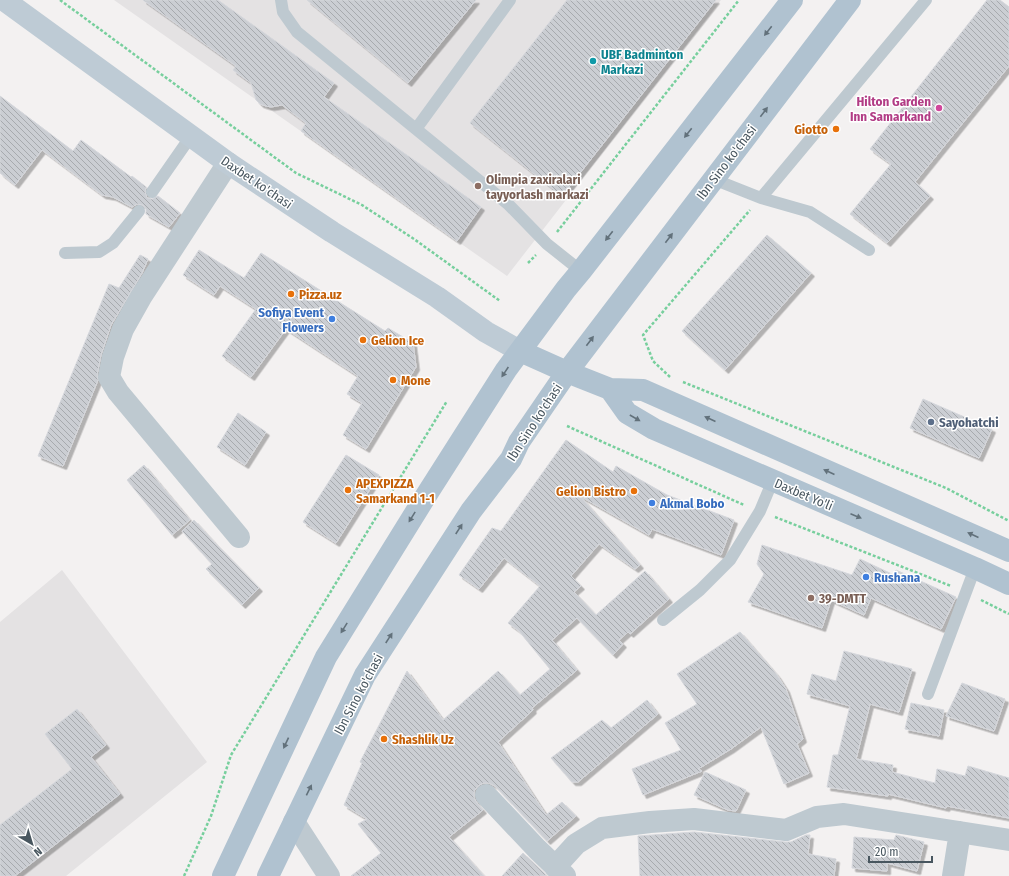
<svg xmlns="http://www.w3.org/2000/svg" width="1009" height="876" font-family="'Fira Sans Condensed',sans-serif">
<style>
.education{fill:#e4e2e3}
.building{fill:url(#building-back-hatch);stroke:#d5d7dc;filter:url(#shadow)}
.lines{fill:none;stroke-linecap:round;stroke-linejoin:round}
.path{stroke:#77cf9d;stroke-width:2.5;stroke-dasharray:3 2;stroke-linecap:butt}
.lane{stroke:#bec9d0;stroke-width:12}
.street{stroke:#bec9d0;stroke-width:22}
.secondary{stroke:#becbd5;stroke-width:22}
.primary{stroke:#b0c2d0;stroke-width:22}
.oneway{fill:#62717b}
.culture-dot{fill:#0f9aa8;stroke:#fff;stroke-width:1.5}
.hotel-dot{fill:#d1479c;stroke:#fff;stroke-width:1.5}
.food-dot{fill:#e8710a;stroke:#fff;stroke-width:1.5}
.education-dot{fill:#8d6e63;stroke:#fff;stroke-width:1.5}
.shop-dot{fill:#3f7fe0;stroke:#fff;stroke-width:1.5}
.service-dot{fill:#5c6f8a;stroke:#fff;stroke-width:1.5}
.labels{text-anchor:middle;stroke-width:3;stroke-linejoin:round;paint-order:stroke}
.culture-label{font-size:13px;font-weight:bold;fill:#0d838f;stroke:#fff;text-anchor:start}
.hotel-label{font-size:13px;font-weight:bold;fill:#b23c85;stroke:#fff;text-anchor:end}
.food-label{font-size:13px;font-weight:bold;fill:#c56008;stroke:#fff;text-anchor:start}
.street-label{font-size:13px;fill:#48565f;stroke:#fff}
.education-label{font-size:13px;font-weight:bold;fill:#785e54;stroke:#fff;text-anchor:start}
.shop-label{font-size:13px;font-weight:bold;fill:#366cbe;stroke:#fff;text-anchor:start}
.service-label{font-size:13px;font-weight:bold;fill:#4e5e75;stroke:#fff;text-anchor:start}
</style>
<defs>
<pattern id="building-back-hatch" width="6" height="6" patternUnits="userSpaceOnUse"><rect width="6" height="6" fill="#cbced3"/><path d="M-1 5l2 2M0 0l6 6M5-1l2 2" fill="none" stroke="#a7aaae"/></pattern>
<filter id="shadow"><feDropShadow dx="3.5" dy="3.5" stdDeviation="0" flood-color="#0004"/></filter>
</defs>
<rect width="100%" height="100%" fill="#f3f1f1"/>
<path class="education" d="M114 0H721L507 276Z
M62 570 207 762 66 876H0V622Z"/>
<path class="building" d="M143 0H218L334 83 324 97 481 207 457 241 301 131 306 123 282 105 271 107 266 106 260 104 256 100 251 83 233 70 236 66Z
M307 0H476L408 83Z
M567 0H716L562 196 470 123Z
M987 0H1000L1009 7V66L915 182 930 196 887 243 850 214 891 164 870 149Z
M0 96 73 151 81 140 131 177 132 176 146 187 145 192 147 198 152 199 158 196 180 213 169 227 146 214V209L143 205 137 204 132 207 113 197 102 195 42 150 15 185 0 173Z
M767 235 811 273 725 370 682 331Z
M199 250 244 278 261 253 385 331 388 328 413 343 416 367 366 449 343 435 362 403 347 394 358 376 286 329 251 377 222 356 256 309 220 286 214 295 183 275Z
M140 255 148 259 142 273 111 325 101 355 97 375 98 380 63 466 38 456 109 284 119 288Z
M923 399 992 429 979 458 910 428Z
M238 413 266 432 245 465 217 447Z
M566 440 613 472 616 466 667 495 734 520 721 555 652 529 649 535 580 496 640 565 635 569 599 544 571 576 581 586 574 592 596 615 645 571 669 599 630 634 628 632 619 640 623 644 613 655 577 618 552 640 577 670 532 708 533 710 498 742 546 815 562 802 576 816 547 841 495 786 489 783H483L478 786 474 791V798L477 803 483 810 449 837 484 876H351L381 853 358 824 367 819 344 805 362 763 360 762 407 671 443 720 498 671 520 695 550 669 519 631 508 623 540 586 504 558 479 589 459 575 492 528 501 531Z
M346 455 379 475 336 543 303 522Z
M144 465 190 520 172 535 127 480Z
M194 520 214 542 259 588 242 605 206 569 212 564 182 531Z
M762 545 852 575 860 559 894 575 896 570 956 597 941 629 871 598 864 615 831 600 822 628 748 602 764 574 757 564Z
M740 632 777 675 786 689 803 739 797 744 809 773 784 784 761 727 731 749 698 769 702 771 643 795 632 769 681 750 665 723 697 704 677 674Z
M844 651 912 669 899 712 870 704 856 759 893 765 892 772 935 783 937 769 965 776 968 766 1009 778V818L947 806 946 808 888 794V796L827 787 833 755H838L850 706 807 694 812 674 836 681Z
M962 683 1005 699 994 731 946 716Z
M647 700 658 714 578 782H572L551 758 602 720 611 728Z
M911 703 944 710 939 736 905 729Z
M77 709 106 745 91 757 120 794 15 876H0V825L72 769 45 734Z
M705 772 746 790 736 811 728 810 694 795Z
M694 832 785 842H791L806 835H810L808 854 836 859 834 876H640L638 836Z
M896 835 924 842 917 871 887 863V871L852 868 854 837 894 840Z
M523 853 545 874 546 876H502Z"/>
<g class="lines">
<path class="path" d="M60 0 296 173 362 205 414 239 500 301
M557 232 739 0
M528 263 536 255
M670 377 653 361 643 335 750 210
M683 382 946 488 1009 521
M567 426 744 505
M775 517 951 586
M981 600 1009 614
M184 876 211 816 231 755 447 401"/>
<path class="lane" d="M281 0 283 12 297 32 508 204 547 244 581 271
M416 129 510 0
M713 179 761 198 810 212 869 250
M152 192 191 136
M761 198 926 0
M65 253 99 252 113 243 139 211
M663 620 700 590 730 560 760 511 773 480
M928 694 975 568"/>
<path class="street" d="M228 163 141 297 123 329 113 357 109 377 118 392 239 537
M486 795 537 849 565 876
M294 822 329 876
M555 867 576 844 602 828 650 822 694 819 786 830 817 817 844 814 1009 840
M953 876 960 832"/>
<path class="secondary" d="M4 0 228 163 332 232 437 297 486 332 520 351"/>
<path class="primary" d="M520 351 567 372 610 389 643 390 1009 551
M610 389 627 413 654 429 975 568 1009 584
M223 876 326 657 427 494 506 370 566 289 581 271 792 0
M268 876 365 675 471 511 511 459 519 442 567 372 850 0"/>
</g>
<defs><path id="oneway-solid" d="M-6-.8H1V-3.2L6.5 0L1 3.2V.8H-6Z"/></defs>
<g class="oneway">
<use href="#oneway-solid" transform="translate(768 31) rotate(128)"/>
<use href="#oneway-solid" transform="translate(764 112) rotate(-53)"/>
<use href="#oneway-solid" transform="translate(688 133) rotate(128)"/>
<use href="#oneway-solid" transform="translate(609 236) rotate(128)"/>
<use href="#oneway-solid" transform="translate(669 238) rotate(-53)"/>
<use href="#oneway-solid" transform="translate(590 341) rotate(-53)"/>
<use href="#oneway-solid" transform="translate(505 372) rotate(124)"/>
<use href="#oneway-solid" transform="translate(635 418) rotate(30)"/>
<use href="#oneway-solid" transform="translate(710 419) rotate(-156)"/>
<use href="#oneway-solid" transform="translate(829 472) rotate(-156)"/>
<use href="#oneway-solid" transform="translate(856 516) rotate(23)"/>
<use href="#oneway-solid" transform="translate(412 517) rotate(122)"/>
<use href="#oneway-solid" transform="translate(459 529) rotate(-57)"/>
<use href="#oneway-solid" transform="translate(973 535) rotate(-156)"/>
<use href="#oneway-solid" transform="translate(344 628) rotate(122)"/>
<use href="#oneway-solid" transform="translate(389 638) rotate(-57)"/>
<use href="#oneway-solid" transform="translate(286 743) rotate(115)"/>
<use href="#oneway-solid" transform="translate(309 790) rotate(-64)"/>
</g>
<circle class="culture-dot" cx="593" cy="61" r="4"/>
<circle class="hotel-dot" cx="939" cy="108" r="4"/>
<g class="food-dot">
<circle cx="836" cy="129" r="4"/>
<circle cx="291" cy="294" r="4"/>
<circle cx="363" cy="340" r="4"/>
<circle cx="393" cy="380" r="4"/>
<circle cx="348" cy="490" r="4"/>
<circle cx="634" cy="491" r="4"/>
<circle cx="384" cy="739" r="4"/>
</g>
<g class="education-dot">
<circle cx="478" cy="186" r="4"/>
<circle cx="811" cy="598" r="4"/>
</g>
<g class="shop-dot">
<circle cx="332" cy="319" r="4"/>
<circle cx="652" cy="503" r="4"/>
<circle cx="866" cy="577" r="4"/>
</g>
<circle class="service-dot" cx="931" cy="422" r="4"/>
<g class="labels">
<g class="culture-label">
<text x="601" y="59">UBF Badminton<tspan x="601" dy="15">Markazi</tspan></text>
</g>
<g class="hotel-label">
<text x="931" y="106">Hilton Garden<tspan x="931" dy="15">Inn Samarkand</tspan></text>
</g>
<g class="food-label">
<text x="828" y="134" text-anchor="end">Giotto</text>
<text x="299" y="299">Pizza.uz</text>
<text x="371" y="345">Gelion Ice</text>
<text x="401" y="385">Mone</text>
<text x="356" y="488">APEXPIZZA<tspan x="356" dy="15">Samarkand 1-1</tspan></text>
<text x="626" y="496" text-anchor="end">Gelion Bistro</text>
<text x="392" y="744">Shashlik Uz</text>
</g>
<g class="street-label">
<text transform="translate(726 162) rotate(-53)" y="5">Ibn Sino ko'chasi</text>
<text transform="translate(257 182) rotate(34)" y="5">Daxbet ko'chasi</text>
<text transform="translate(534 422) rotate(-57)" y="5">Ibn Sino ko'chasi</text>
<text transform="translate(804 494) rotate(23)" y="5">Daxbet Yo'li</text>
<text transform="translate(358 694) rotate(-62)" y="5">Ibn Sino ko'chasi</text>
</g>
<g class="education-label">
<text x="486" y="184">Olimpia zaxiralari<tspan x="486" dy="15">tayyorlash markazi</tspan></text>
<text x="819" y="603">39-DMTT</text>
</g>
<g class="shop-label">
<text x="324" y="317" text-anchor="end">Sofiya Event<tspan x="324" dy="15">Flowers</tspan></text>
<text x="660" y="508">Akmal Bobo</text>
<text x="874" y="582">Rushana</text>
</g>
<g class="service-label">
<text x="939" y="427">Sayohatchi</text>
</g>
</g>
<g transform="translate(32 844) rotate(142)" stroke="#ffffff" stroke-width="3" paint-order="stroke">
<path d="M0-3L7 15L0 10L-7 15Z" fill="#48565f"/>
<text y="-6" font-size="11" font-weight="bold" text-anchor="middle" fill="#48565f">N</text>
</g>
<path d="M869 856v6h63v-6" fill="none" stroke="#48565f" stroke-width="2"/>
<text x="875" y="856" font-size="12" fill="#48565f" stroke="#ffffff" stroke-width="3" paint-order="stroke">20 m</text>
</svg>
